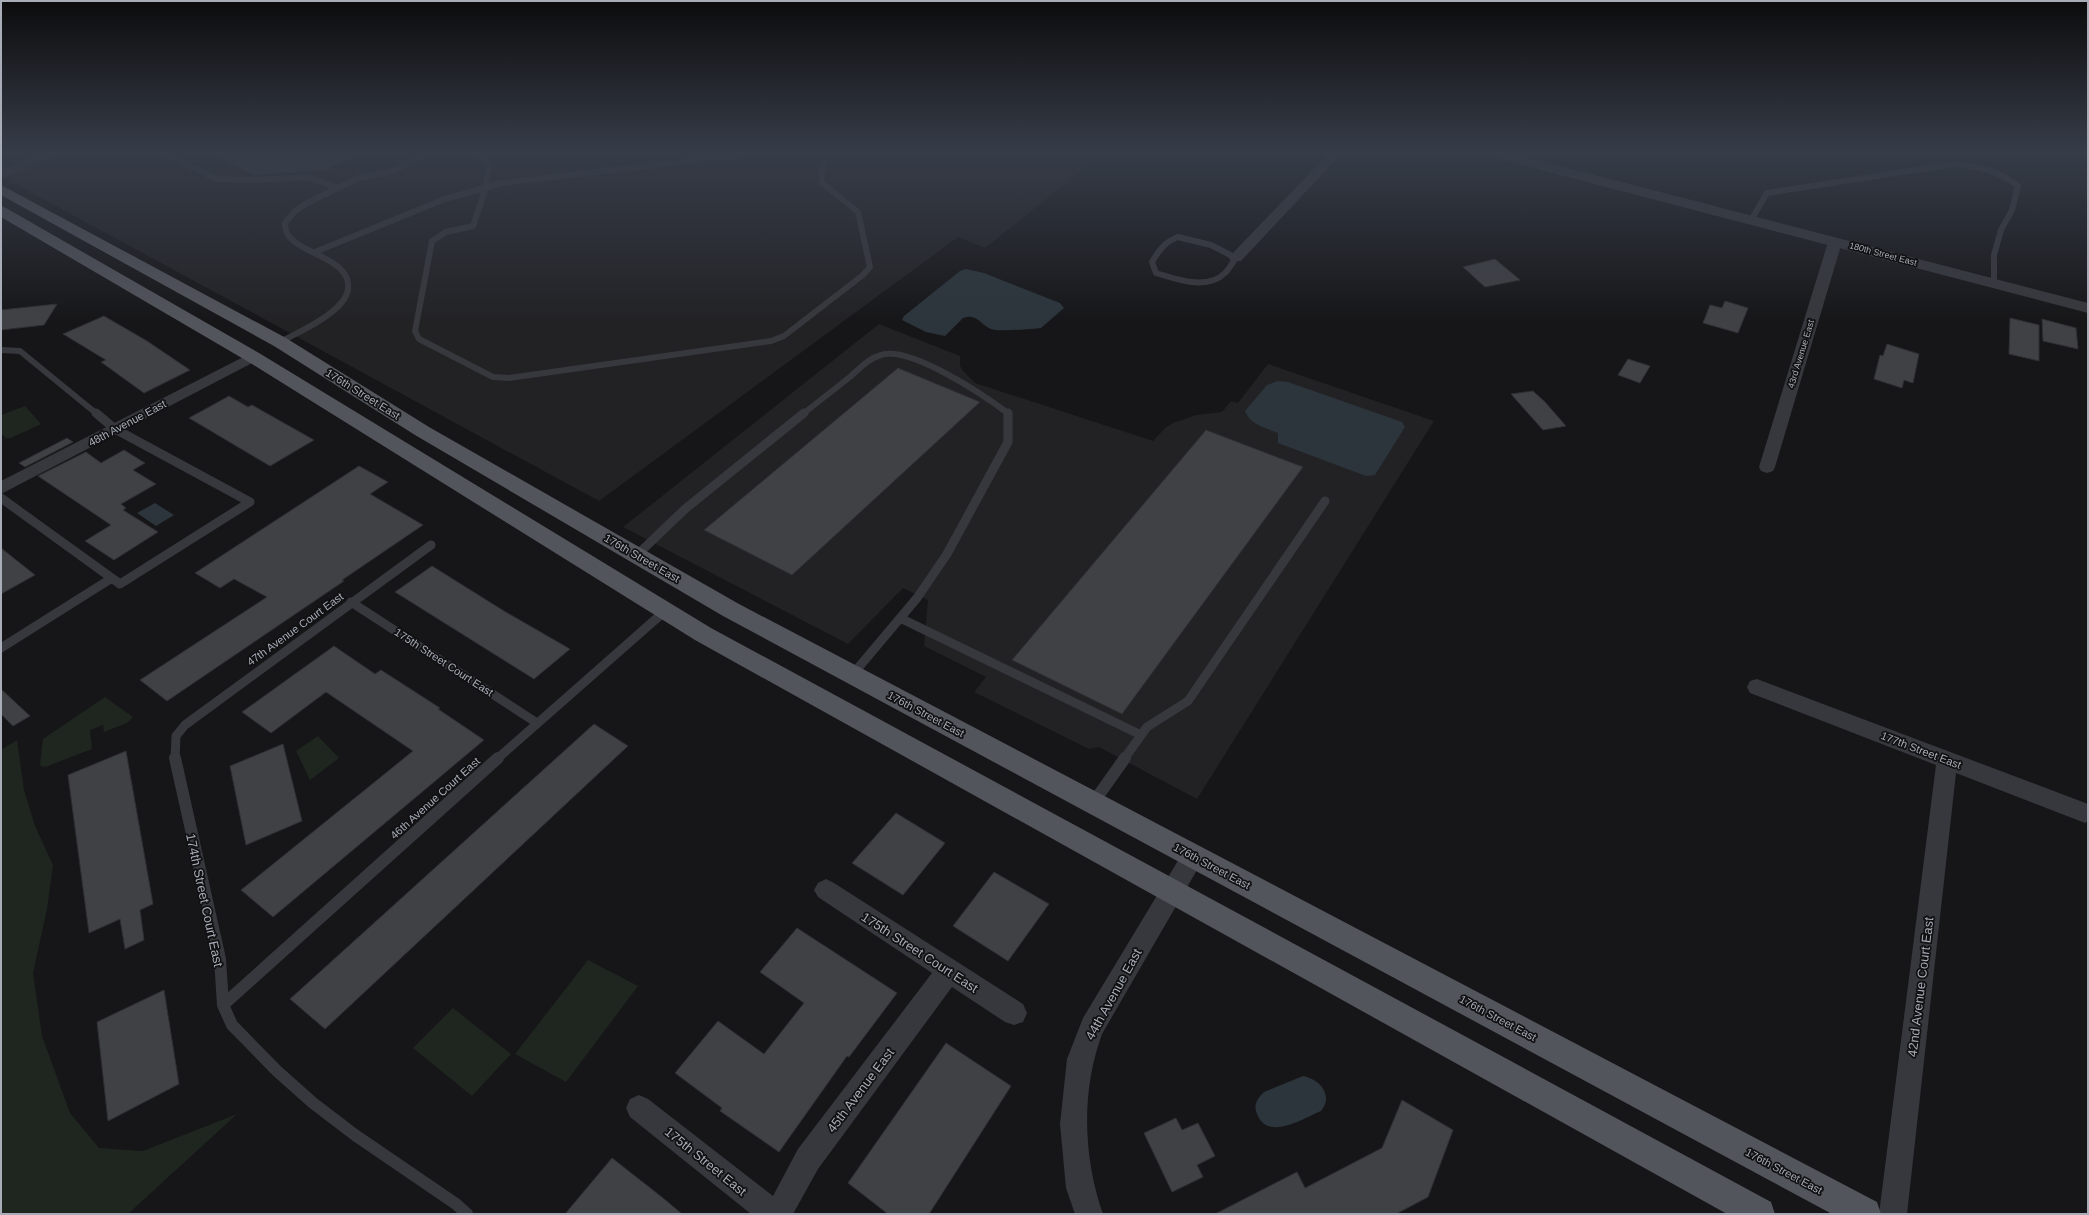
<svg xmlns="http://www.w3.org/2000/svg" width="2089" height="1215" font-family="Helvetica,sans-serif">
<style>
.built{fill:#222225}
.green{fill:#1e261f}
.water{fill:#2c353c}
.building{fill:#404145;stroke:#303034}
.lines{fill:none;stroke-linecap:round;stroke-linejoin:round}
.service-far2{stroke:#37383d;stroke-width:6}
.service-far1{stroke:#37383d;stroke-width:9}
.service{stroke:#37383d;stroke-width:12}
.minor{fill:#37383d;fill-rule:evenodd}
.tertiary{fill:#37383d;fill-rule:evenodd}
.primary{fill:#53555c;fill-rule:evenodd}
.labels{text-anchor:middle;stroke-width:3.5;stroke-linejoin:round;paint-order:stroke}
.far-street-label{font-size:9px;fill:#a8adb8;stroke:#111113}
.street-label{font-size:11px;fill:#a8adb8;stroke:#111113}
.near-street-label{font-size:13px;fill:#a8adb8;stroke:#111113}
</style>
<rect width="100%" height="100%" fill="#161618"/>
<path class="built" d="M1 153H1104L985 248 958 237 599 501 1 176Z
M879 324 960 356V366L963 371 975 383 1153 441 1165 428 1173 423 1196 415 1222 412 1231 401 1238 403 1268 364 1434 421 1197 799 1099 747 1089 749 974 692 986 677 924 646 928 600 903 588 848 644 623 527Z"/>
<path class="green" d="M25 406 41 424 11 438H6L1 433V415Z
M105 697 133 717 127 723 104 732 103 725 90 730 92 749 48 766 43 767 40 765 43 739Z
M318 736 339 758 310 780 296 751Z
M17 740 24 790 35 826 53 865 47 909 33 973 42 1036 70 1113 99 1148 143 1151 237 1114 128 1214H1V750Z
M588 960 638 986 566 1082 515 1054Z
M453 1008 511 1054 472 1096 413 1048Z"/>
<path class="water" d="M966 269 984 273 1060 303 1064 308 1041 328C1032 329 998 332 991 329 980 325 978 313 963 318L945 336 926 332 902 320 904 316 960 271Z
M1278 381 1288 382 1402 422 1405 427 1375 475 1366 476 1278 443V433C1266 428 1249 424 1245 411L1267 385Z
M155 503 174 515 156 526 137 513Z
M1303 1076C1320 1079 1334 1096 1321 1111 1302 1119 1265 1143 1256 1111 1254 1103 1258 1098 1264 1092Z"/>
<path class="building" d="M208 153H363L325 170 255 175Z
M1495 259 1520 280 1485 287 1463 267Z
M1725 301 1748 308 1738 333 1703 323 1710 305 1722 308Z
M57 304 44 325 1 330V310Z
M104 316 147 341 190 370 144 393 101 362 106 360 63 334Z
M2010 318 2039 325V361L2009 354Z
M2042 319 2076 328 2078 349 2043 341Z
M1887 344 1919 354 1913 383 1904 380 1902 388 1874 379 1880 355 1883 356Z
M1628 359 1650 366 1640 383 1618 375Z
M898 368 980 402 792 575 704 530Z
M1533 391 1545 402 1566 426 1543 430 1511 394Z
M229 396 248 407 252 405 314 440 270 466 189 418Z
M1206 430 1303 467 1122 714 1012 660Z
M67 438 73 442 25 467 19 463Z
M124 450 145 463 133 470 156 484 121 504 126 508 123 510 158 532 114 560 85 541 111 525 38 476 86 452 101 463Z
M359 466 388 482 370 494 423 525 342 580 344 581 167 701 140 680 267 597 234 579 220 588 195 573Z
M1 548 35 575 1 594Z
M432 566 504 611 570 649 534 679 395 592Z
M334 646 375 674 381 670 440 708 438 709 484 740 273 917 241 890 413 751 326 692 271 733 242 712Z
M1 689 30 716 13 726 1 714Z
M594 724 628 746 325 1029 290 999Z
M283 744 302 821 246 845 230 766Z
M126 751 153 904 140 910 144 940 125 949 120 919 89 933 68 775Z
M896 813 945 843 903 895 852 863Z
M994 872 1049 904 1008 961 953 926Z
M797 928 897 993 849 1057 847 1056 779 1152 720 1111 722 1108 675 1073 718 1021 764 1054 804 1003 760 972Z
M164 990 179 1084 108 1121 97 1022Z
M946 1043 1011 1086 929 1214H888L848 1183Z
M1402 1100 1453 1130 1428 1197 1396 1214H1215L1297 1172 1305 1188 1382 1148Z
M1176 1118 1182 1130 1198 1123 1215 1156 1197 1165 1203 1177 1172 1192 1144 1133Z
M612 1158 663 1198 682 1214H565Z"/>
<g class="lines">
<path class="service-far2" d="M162 153 217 179 253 180 308 177 338 188
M474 153 482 157 489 166 486 187 473 226 446 232 432 241 415 331 419 339 493 377 509 378 771 341 784 336 863 275 870 267 858 212 821 182 825 153
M1751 220 1767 193 1954 164C1978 166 1999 171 2018 186L2012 210 2001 230 1994 255V283
M1178 237 1211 245 1236 258C1232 263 1229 269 1225 273 1207 291 1176 279 1156 273L1152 262C1159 250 1165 242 1178 237Z
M315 252 445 199 502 183 756 153
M280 342C295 334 311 327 325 317 334 311 347 300 348 289 352 259 302 255 288 235 286 232 285 227 285 223L295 211 309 202 358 178 391 172 429 153
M1 350 20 351 97 414
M803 414C819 401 835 389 851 376 860 368 869 358 881 355 910 345 985 396 1009 414"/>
<path class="service-far1" d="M1 498 120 584 250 502 115 429 96 413
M637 555 685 509 804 413
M351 602 537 723
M900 618 1141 735
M1 648 112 578
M853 674 917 598 947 554 1008 442V413
M175 759 176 736 185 725 431 545
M497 759 665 611
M1124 759 1147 727 1188 701 1325 501"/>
<path class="service" d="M175 758 220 959 223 1005 232 1025 277 1071 313 1103 355 1135 456 1204 467 1214
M1093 803 1125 758
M223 1005 498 758"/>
<path class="minor" d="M43 153H60L58 156 1 178V170Z
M1329 153H1342L1241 261H1231L1229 258 1231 255Z
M1835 238 1842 242 1775 467 1773 471 1767 473 1761 471 1759 467 1828 242Z
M253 352 258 354 261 357 258 360 1 494V481Z
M1757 679 2088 804V821L2085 823 1956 773 1907 1214H1879L1936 765 1750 693 1747 687 1750 681Z
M1193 846 1201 849 1204 856 1201 863 1102 1034C1081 1091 1083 1157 1103 1214H1075L1066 1188 1060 1124 1067 1059 1083 1018 1185 849Z
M826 879 834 883 1023 1004 1027 1013 1023 1022 1014 1025 1005 1022 952 987 818 1169 793 1214H751L630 1117 626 1108 630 1099 639 1095 648 1099 773 1196 798 1149 932 973 818 897 814 890 818 883Z"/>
<path class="tertiary" d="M1486 153H1510L2088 303V313L1488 156Z"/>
<path class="primary" d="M1 185 286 338 429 427 739 604 1877 1202 1881 1214H1832L723 616 415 435 274 346 1 195Z
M1 206 6 208 259 353 711 628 1771 1202 1775 1214H1727L695 640 247 361 1 217Z"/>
</g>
<linearGradient id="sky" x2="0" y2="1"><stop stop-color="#0c0c0d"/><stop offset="0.47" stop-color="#363c48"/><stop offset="1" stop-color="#363c48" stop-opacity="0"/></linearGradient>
<rect width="2089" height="323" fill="url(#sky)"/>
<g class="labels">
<g class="far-street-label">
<text transform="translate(1883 254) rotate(15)" y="3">180th Street East</text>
<text transform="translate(1801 354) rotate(-73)" y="3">43rd Avenue East</text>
</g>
<g class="street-label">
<text transform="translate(363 394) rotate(32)" y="4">176th Street East</text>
<text transform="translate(127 423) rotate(-28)" y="4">48th Avenue East</text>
<text transform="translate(642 558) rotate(30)" y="4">176th Street East</text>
<text transform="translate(295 629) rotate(-36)" y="4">47th Avenue Court East</text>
<text transform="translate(444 662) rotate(33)" y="4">175th Street Court East</text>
<text transform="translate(926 714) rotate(28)" y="4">176th Street East</text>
<text transform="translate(1921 750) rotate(21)" y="4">177th Street East</text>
<text transform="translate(435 798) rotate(-42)" y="4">46th Avenue Court East</text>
<text transform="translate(1212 866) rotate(28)" y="4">176th Street East</text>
<text transform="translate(1498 1018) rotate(28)" y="4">176th Street East</text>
<text transform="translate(1784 1171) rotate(28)" y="4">176th Street East</text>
</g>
<g class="near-street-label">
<text transform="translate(205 900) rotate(78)" y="5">174th Street Court East</text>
<text transform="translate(920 952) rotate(33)" y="5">175th Street Court East</text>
<text transform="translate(1920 987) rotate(-83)" y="5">42nd Avenue Court East</text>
<text transform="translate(1113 994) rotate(-61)" y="5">44th Avenue East</text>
<text transform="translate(860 1090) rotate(-53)" y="5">45th Avenue East</text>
<text transform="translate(706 1161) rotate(39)" y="5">175th Street East</text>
</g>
</g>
<rect width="2089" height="1215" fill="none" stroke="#a8adb8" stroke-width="4"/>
</svg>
